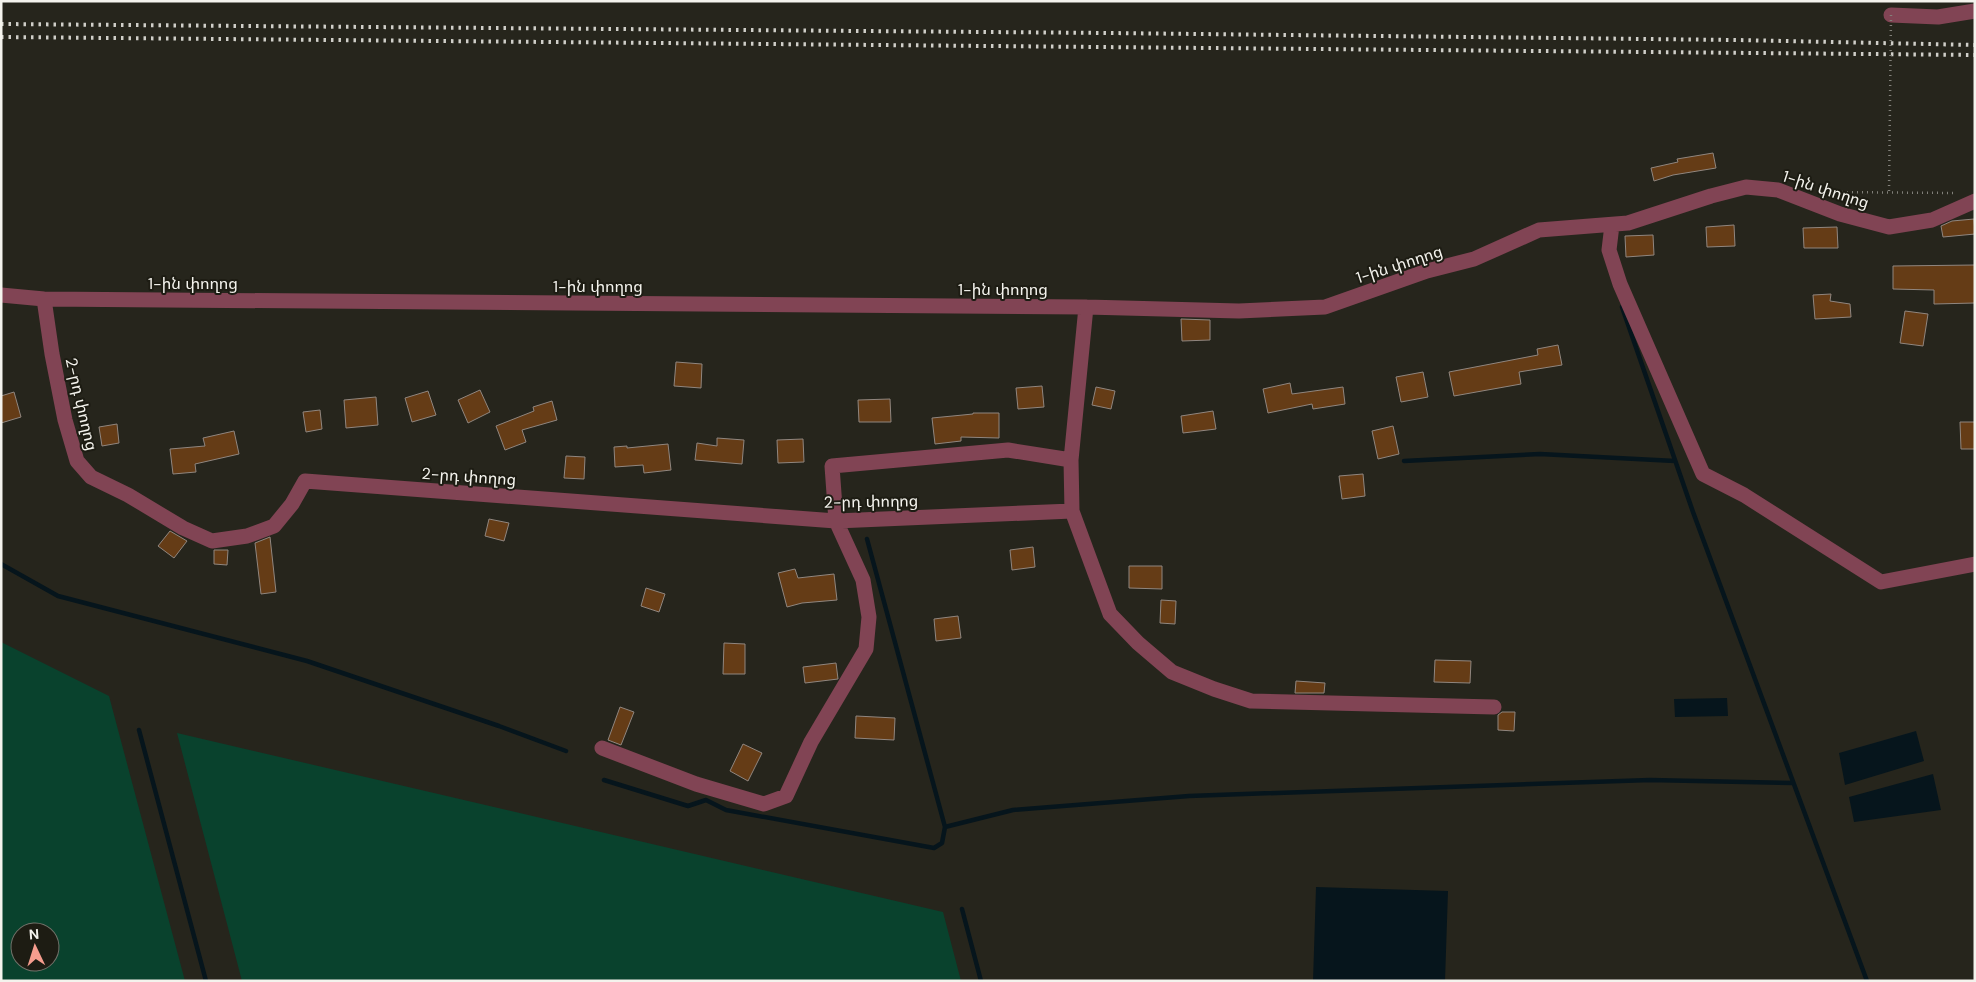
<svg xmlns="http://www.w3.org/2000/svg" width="1976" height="982" font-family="'DM Sans','Noto Sans Armenian',sans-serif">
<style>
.green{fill:#09422d;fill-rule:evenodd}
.water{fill:#06151c}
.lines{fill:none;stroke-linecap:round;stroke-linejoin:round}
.stream{stroke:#06151c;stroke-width:4.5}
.building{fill:#653c16;stroke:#90867f}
.path{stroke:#82817a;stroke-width:2.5;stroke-dasharray:1 4;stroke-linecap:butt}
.minor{stroke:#814454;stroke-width:15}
.rail{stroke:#d0cfc9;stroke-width:4;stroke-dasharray:2.5 5;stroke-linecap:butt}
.path-bridge{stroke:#82817a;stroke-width:2.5;stroke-dasharray:1 4;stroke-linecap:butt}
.labels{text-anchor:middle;stroke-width:4;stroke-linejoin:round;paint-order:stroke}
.street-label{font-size:16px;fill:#f4f3ed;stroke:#1d1c13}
</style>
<rect width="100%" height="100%" fill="#26251c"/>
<path class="green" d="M1 642 109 696 185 981H1ZM20 932H50V962H20Z
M177 733 943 912 961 981H242Z"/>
<path class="water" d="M1727 698 1728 716 1675 717 1674 699Z
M1916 731 1924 761 1845 785 1839 753Z
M1933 774 1941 810 1854 822 1849 797Z
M1316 887 1448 891 1445 981H1313Z"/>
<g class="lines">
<path class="stream" d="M1622 307 1693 512 1867 981
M1404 461 1540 454 1675 461
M1 564 58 596 307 661 499 726 566 751
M139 730 206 981
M604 780 688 806 706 800 726 810 934 848 942 843 945 827 867 539
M945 827 1013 810 1189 796 1650 780 1793 783
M962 909 981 981"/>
</g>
<path class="building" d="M1713 153 1716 168 1673 175 1654 181 1651 168 1678 162 1677 159Z
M1974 219 1975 234 1943 237 1941 226 1952 221Z
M1734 225 1735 246 1707 247 1706 227Z
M1837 227 1838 248H1804L1803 228Z
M1653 235 1654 255 1626 257 1625 236Z
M1975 265V303L1934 304V290L1893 289V266Z
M1831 294 1830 301 1850 304 1851 317 1815 319 1813 295Z
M1905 311 1928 314 1923 346 1900 343Z
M1181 319 1210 320V340L1182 341Z
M1558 345 1562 365 1519 372 1521 384 1454 396 1449 372 1538 355 1537 349Z
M676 362 702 364 701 388 674 386Z
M1423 372 1428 397 1401 402 1396 377Z
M1290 383 1292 394 1343 387 1345 404 1313 409 1312 404 1268 413 1263 389Z
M1042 386 1044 407 1018 409 1016 388Z
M1096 387 1115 391 1111 409 1092 405Z
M480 390 490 412 468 423 458 400Z
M428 391 436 415 412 422 405 398Z
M14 392 21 417 1 423V396Z
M376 397 378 425 346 428 344 400Z
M890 399 891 422H859L858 400Z
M552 401 557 420 522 430 526 442 505 450 496 426 534 411 533 407Z
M320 410 322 429 306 432 303 412Z
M1213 411 1216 429 1183 433 1181 416Z
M973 413H999V438L961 437V441L935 444 932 418 973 414Z
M1960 422H1975V449H1961Z
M117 424 119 443 102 446 99 427Z
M1393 426 1399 454 1378 459 1372 431Z
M234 431 239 454 195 464 196 472 173 474 170 449 205 446 203 438Z
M717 438 744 440 742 464 695 460 697 443 717 446Z
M803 439 804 462 778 463 777 440Z
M668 444 671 470 644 473 643 465 615 467 614 447 627 446V448Z
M566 456 585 457 584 479 564 478Z
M1363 474 1365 496 1342 499 1339 476Z
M489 519 509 523 504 541 485 536Z
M170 531 187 541 174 558 158 546Z
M270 537 276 592 261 594 255 543Z
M1033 547 1035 567 1012 570 1010 550Z
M214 550H228L227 565 214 564Z
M1129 566H1162V589L1129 588Z
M795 569 798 578 834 574 837 600 802 603 787 607 778 573Z
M646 588 665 594 659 612 641 606Z
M1161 600 1176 601 1175 624 1160 623Z
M958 616 961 638 936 641 934 619Z
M724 643 745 644V674H723Z
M1435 660 1471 661 1470 683 1434 682Z
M836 663 838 679 805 683 803 667Z
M1296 681 1325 683 1324 693H1295Z
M620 707 634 712 621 745 608 740Z
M1502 712H1515L1514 731 1498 730V715Z
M856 716 895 718 894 740 855 738Z
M743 744 762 753 748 781 730 771Z"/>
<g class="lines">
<path class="path" d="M1827 192 1954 193"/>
<path class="minor" d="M1891 15 1938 17 1975 11
M1612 225 1609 250 1620 284 1703 474 1744 495 1881 582 1975 564
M1 295 44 299 1086 307 1239 311 1325 307 1427 271 1474 259 1539 230 1628 223 1711 196 1746 187 1778 190 1840 214 1889 227 1932 220 1975 201
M44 299 52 354 65 420 77 461 91 477 128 495 183 528 212 541 247 536 274 526 292 504 305 481 836 521 1072 511
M1086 307 1071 460 1072 511 1110 614 1138 643 1172 672 1214 689 1251 701 1494 707
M602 748 696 784 764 804 786 796 811 742 866 649 869 617 863 580 836 521 832 466 1008 450 1071 460"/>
<path class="rail" d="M1 24 1108 33 1737 40 1975 45
M1 37 1975 55"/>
<path class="path-bridge" d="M1889 191 1891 15"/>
</g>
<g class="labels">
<g class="street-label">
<text transform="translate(1826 189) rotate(18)" y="6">1-ին փողոց</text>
<text transform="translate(1399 264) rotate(-18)" y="6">1-ին փողոց</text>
<text x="193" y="289">1-ին փողոց</text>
<text x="598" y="292">1-ին փողոց</text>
<text x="1003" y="295">1-ին փողոց</text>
<text transform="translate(82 404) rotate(77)" y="6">2-րդ փողոց</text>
<text transform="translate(469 476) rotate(4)" y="6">2-րդ փողոց</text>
<text transform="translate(871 501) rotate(-1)" y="6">2-րդ փողոց</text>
</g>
</g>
<rect width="1976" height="982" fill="none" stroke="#f4f3ed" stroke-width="5"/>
<g transform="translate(35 947) rotate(356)"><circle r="24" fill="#1d1c13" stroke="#73726a"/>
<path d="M0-4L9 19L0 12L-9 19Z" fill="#f59d8e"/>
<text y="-8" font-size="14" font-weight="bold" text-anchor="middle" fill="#f4f3ed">N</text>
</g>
</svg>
